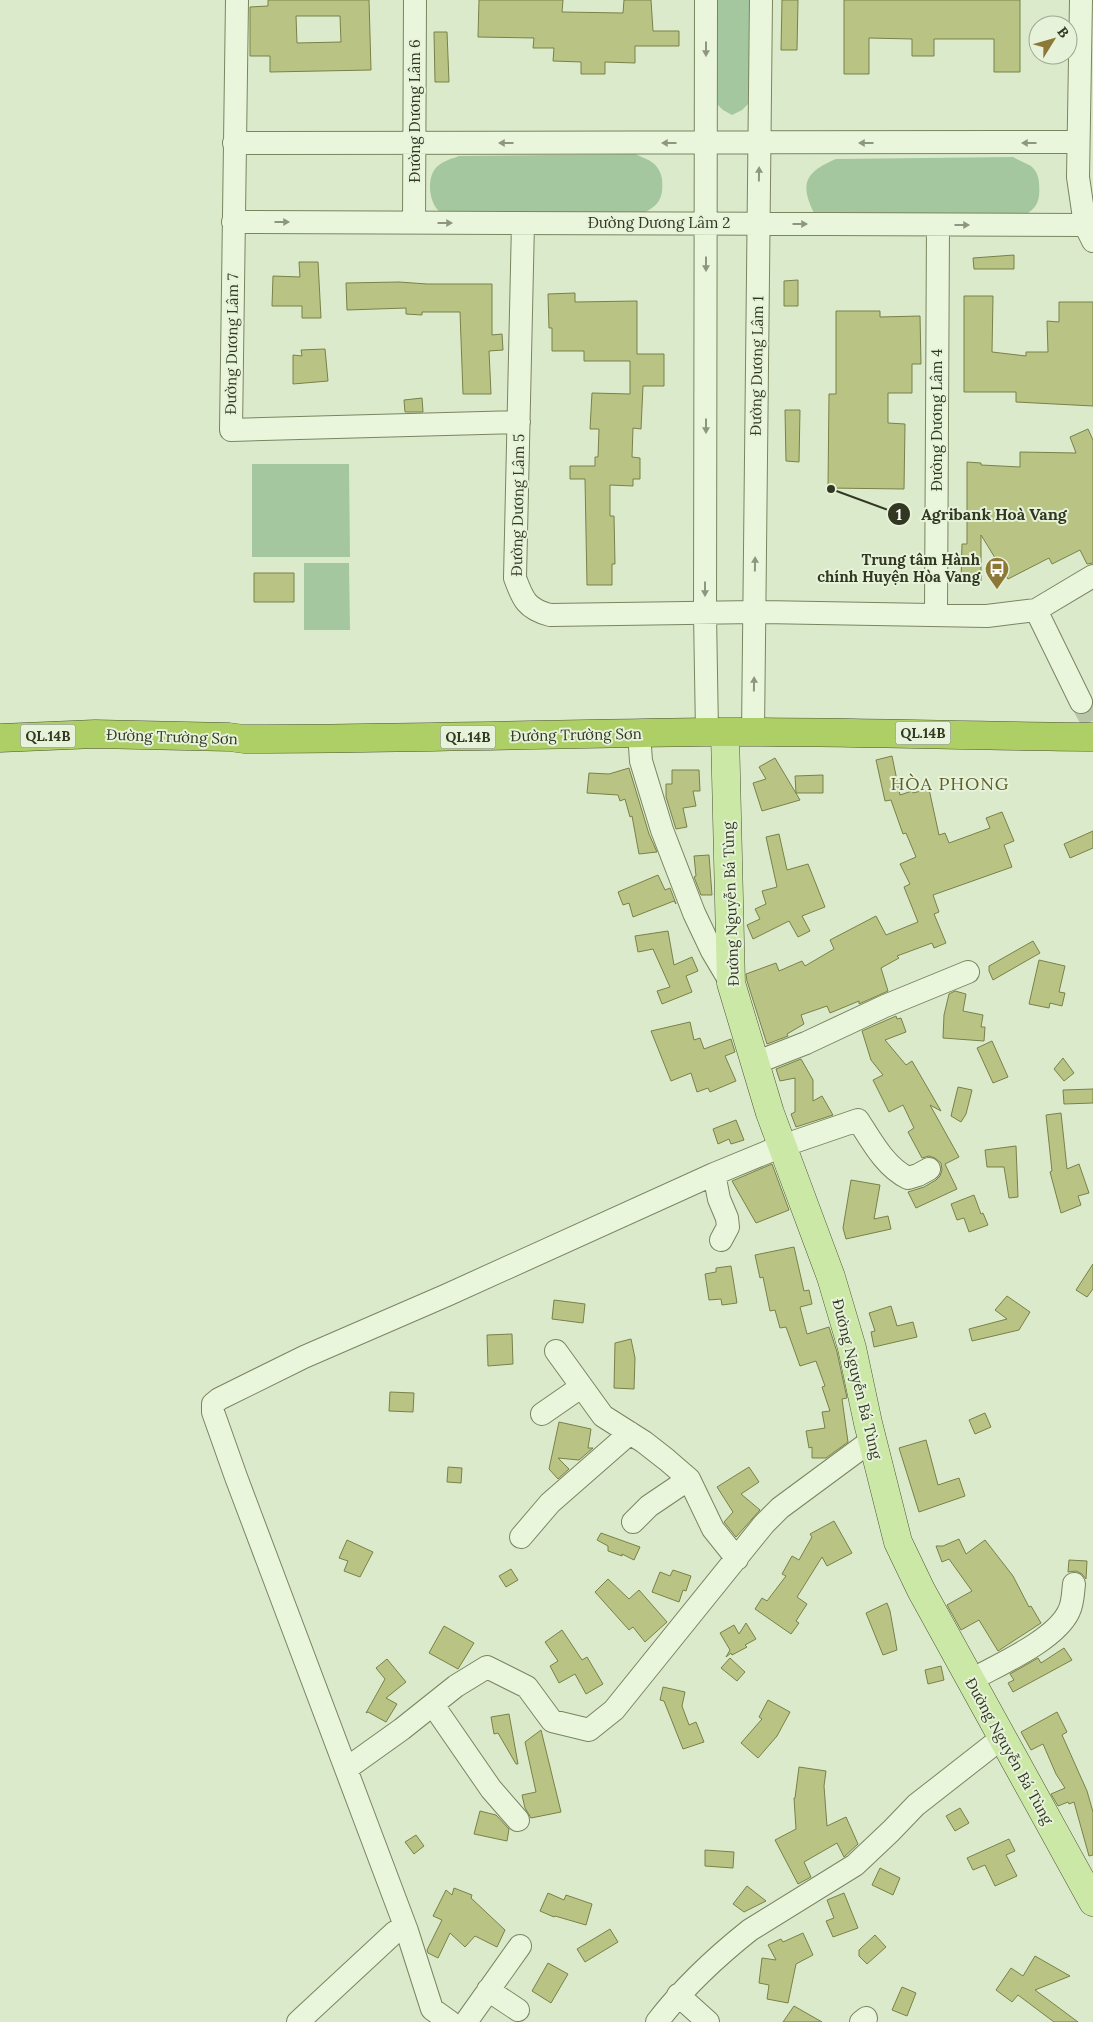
<svg xmlns="http://www.w3.org/2000/svg" width="1093" height="2022" font-family="Lora,serif">
<style>
.green{fill:#a4c79f}
.building{fill:#b9c484;stroke:#798149;fill-rule:evenodd}
.lines{fill:none;stroke-linecap:round;stroke-linejoin:round}
.minor-tunnel{stroke:#b9c6a8;stroke-width:22;stroke-dasharray:22 11;stroke-linecap:butt}
.minor-casing{stroke:#7a8560;stroke-width:24}
.major-casing{stroke:#4c5334;stroke-width:29}
.highway-casing{stroke:#4c5334;stroke-width:29}
.minor{stroke:#eaf6dc;stroke-width:22}
.major{stroke:#cbe8a7;stroke-width:28}
.highway{stroke:#adcf65;stroke-width:28}
.oneway{fill:#8e967f}
.labels{text-anchor:middle;stroke-width:4;stroke-linejoin:round;paint-order:stroke}
.shield{fill:#e6f2d9;stroke:#686f59;stroke-width:1}
.shield-label{font-size:14px;font-weight:bold;fill:#323722}
.street-label{font-size:15px;fill:#323722;stroke:#e6f2d9}
.poi-label{font-size:15px;font-weight:bold;fill:#323722;stroke:#e6f2d9;text-anchor:end}
.quarter-label{font-size:18px;letter-spacing:1px;fill:#5f5d26;stroke:#e6f2d9}
.leader{fill:none;stroke:#323722;stroke-width:2}
.callout-dot{fill:#323722;stroke:#e6f2d9;stroke-width:2}
.mark-label{font-size:15px;text-anchor:middle;font-weight:bold;fill:#fff}
.callout-label{font-size:16px;text-anchor:middle;font-weight:bold;fill:#323722;stroke:#e6f2d9;stroke-width:4;stroke-linejoin:round;paint-order:stroke}
</style>
<rect width="100%" height="100%" fill="#dbeaca"/>
<path class="green" d="M717 0H750L749 103 742 110 732 115 723 110 717 104Z
M635 154C641 157 648 159 653 163 658 167 661 173 662 179 664 203 656 207 636 217L448 216C445 214 440 213 438 210 429 201 427 179 435 169 440 162 451 159 459 156Z
M1013 157C1018 160 1026 163 1031 166 1036 170 1039 177 1039 183 1041 207 1034 211 1013 221L815 215C799 184 805 172 836 159Z
M252 464H349L350 557H252Z
M304 563H349L350 630H304Z"/>
<path class="building" d="M268 0H369L371 70 270 72V56H250V7L268 6ZM296 16H340L341 42 297 43Z
M479 0H563L562 12 623 13 624 0H651L653 31H679V46H635V63L605 62V74H581V62L553 61 554 48H533L534 38 478 37Z
M782 0H798L797 50H781Z
M844 0H1020V72H994V39H934V56H912V39L869 38V74H844Z
M434 32H447L449 82H435Z
M1014 255V269H974L973 258Z
M299 262H318L321 318H302V306H272L273 276 300 277Z
M798 280V306H784V281Z
M399 282 427 284H492V335L502 334 503 350 489 351 491 394H463L460 312H422V315L406 314V308L347 310 346 283Z
M575 293V302L637 301V354H664V386H643L641 429 633 428 632 457 640 458V479H633V486L610 485V516H614L615 564H612V585H587L585 479H570V466H595V457H598L599 429H590L592 393 630 394V361H584V351H552V328H549L548 294Z
M964 296H993L992 352 1026 356V352H1048L1047 321 1059 322V302H1093V406L1016 402V392H964Z
M836 311H880V317L920 316 921 364H912V393H888V423L905 424 904 489 828 488 829 394H836Z
M325 349 328 381 293 384V355L302 356 301 350Z
M422 398 423 412H405L404 400Z
M785 410H800L799 462 786 461Z
M1088 429 1093 440V563L1087 564 1080 550 1052 564 1049 558 1008 579 981 535V581H961L962 544H967V462L981 463V465L1020 467V452L1076 453 1070 437Z
M254 573H294V602H254Z
M892 756 900 795 912 791 913 793 929 789 939 835 945 833 949 843 990 828 986 818 1002 812 1014 841 1004 845 1012 867 933 895 939 912 934 914 946 943 934 948 932 943 897 956 899 958 881 968 888 991 859 1004V1001L830 1013 827 1006 801 1015 804 1024 787 1034 788 1036 767 1044 747 981 746 974 776 963 779 971 802 961 805 966 834 949 830 940 876 916 886 935 918 922 904 887 910 884 900 864 916 857 906 833 903 834 891 800 885 801 876 760Z
M775 758 800 800 762 811 753 783 766 779 759 767Z
M629 768 649 834 657 852 639 854 632 816 630 817 625 799 620 801 618 795 587 793 589 773 609 774Z
M672 770H699L700 791H693L696 806 683 808 687 827 676 829 666 797V784H672Z
M823 775V793H796L795 776Z
M1093 831V848L1070 858 1064 844Z
M779 834 787 870 808 864 825 907 802 916 810 931 798 937 789 921 753 939 747 925 760 919 755 909 766 904 762 891 777 887 766 837Z
M709 855 712 895H701L694 877 696 876 694 856Z
M658 875 665 890 670 888 676 904 674 901 633 917 629 903 623 905 618 892Z
M668 931 674 965 692 957 698 971 686 976 692 992 662 1004 657 991 670 987 653 949 638 952 635 936Z
M1033 941 1040 953 993 980 989 971V966Z
M1039 960 1065 966 1059 992 1065 993 1062 1006 1050 1003 1049 1008 1029 1004Z
M955 991 966 994 963 1011 983 1015 981 1027H985L984 1041 943 1038 944 1015 949 994Z
M896 1016 897 1019 901 1018 906 1032 885 1040 906 1065 912 1061 941 1111 930 1105 959 1157 945 1164 957 1189 916 1208 908 1192 924 1187 936 1180 940 1176 942 1170 941 1163 935 1158 929 1156 922 1158 908 1132 914 1128 903 1105 889 1112 873 1080 883 1075 871 1060 862 1031Z
M690 1022 694 1040 700 1038 704 1049 731 1039 735 1052 725 1056 736 1081 710 1092 708 1088 697 1092 691 1073 671 1081 651 1031Z
M992 1041 1008 1077 993 1083 977 1048Z
M1063 1058 1074 1073 1064 1081 1054 1069Z
M801 1059 813 1080V1101L822 1096 833 1115 796 1127 791 1114 795 1112V1078L780 1081 776 1069Z
M958 1087 972 1090 966 1114 961 1122 951 1116Z
M1093 1089V1103L1064 1104 1063 1090Z
M1061 1113 1067 1169 1079 1164 1089 1193 1078 1196 1081 1205 1061 1213 1050 1172 1052 1171 1046 1115Z
M736 1120 744 1140 731 1144 729 1139 718 1144 713 1129Z
M1016 1146 1018 1197 1009 1198 1004 1167H987L985 1150Z
M772 1164 789 1210 756 1223 732 1181Z
M851 1180 880 1185 874 1219 888 1216 891 1229 846 1239 843 1228Z
M974 1195 981 1214 983 1213 988 1225 969 1232 964 1218 957 1220 951 1204Z
M794 1247 804 1291 809 1290 812 1304 800 1307 807 1334 829 1327 837 1352 847 1398 842 1399 848 1442 826 1458H812V1447L809 1448 806 1431 825 1428 822 1412 830 1411 822 1387 825 1386 816 1361 800 1366 786 1327 780 1328 775 1310 770 1311 763 1277 760 1278 755 1255Z
M1093 1264V1289L1087 1297 1076 1290Z
M731 1266 737 1303 722 1305 721 1299 709 1300 705 1274 716 1272V1268Z
M1007 1296 1030 1312 1019 1330 972 1341 969 1329 1007 1319 995 1310Z
M554 1300 585 1304 583 1323 552 1319Z
M891 1306 897 1326 913 1322 917 1337 874 1347 871 1332 875 1331 869 1313Z
M512 1334 513 1364 488 1366 487 1335Z
M631 1339 635 1358 634 1389 614 1388 615 1343Z
M390 1392 414 1393 413 1412 389 1411Z
M985 1413 991 1427 975 1434 969 1420Z
M559 1422 591 1429 588 1448H593L579 1460 558 1458 569 1469 558 1479 549 1469Z
M926 1440 938 1485 959 1478 965 1496 919 1512 899 1448Z
M448 1467 462 1468 461 1483 447 1482Z
M749 1467 759 1482 741 1494 760 1510 736 1537 724 1522 733 1512 717 1487Z
M834 1521 852 1553 827 1566 822 1557 797 1597 807 1604 796 1621 799 1623 791 1634 755 1609 762 1598 767 1601 786 1576 782 1574 792 1556 799 1560 812 1537 810 1534Z
M601 1533 640 1547 634 1560 622 1554V1556L608 1551V1546L597 1540Z
M959 1539 966 1554 985 1540 1013 1576 1029 1607 1031 1606 1041 1623 998 1651 979 1620 961 1630 947 1605 972 1591 949 1559 942 1562 936 1546H943Z
M347 1540 373 1552 360 1577 344 1571 348 1561 339 1558Z
M1069 1560 1087 1561 1086 1579 1082 1574 1076 1571 1068 1572Z
M511 1569 518 1580 506 1587 499 1576Z
M673 1570 691 1576 686 1591 683 1590 679 1602 652 1592 660 1572 670 1576Z
M608 1579 629 1599 639 1590 667 1622 645 1642 633 1627 629 1630 595 1592Z
M887 1603 890 1611 897 1650 883 1655 866 1613Z
M746 1623 756 1639 745 1645 747 1647 732 1655 731 1653 726 1657 730 1650 720 1633 734 1625 739 1634Z
M444 1626 474 1643 458 1669 429 1653Z
M562 1630 582 1660 587 1657 603 1684 586 1694 575 1674 559 1683 550 1666 558 1661 545 1642Z
M1064 1648 1072 1660 1013 1692 1008 1683 1014 1680 1010 1674 1038 1658 1041 1663Z
M730 1658 745 1672 737 1681 721 1668Z
M387 1659 406 1682 386 1698 397 1704 386 1722 368 1712 366 1713 385 1679 376 1668Z
M941 1666 944 1680 928 1684 925 1670Z
M663 1687 685 1692 682 1706 689 1725 696 1722 704 1742 683 1749 664 1701 660 1700Z
M768 1700 790 1712 777 1736 758 1758 741 1743 762 1719 759 1717Z
M1057 1712 1067 1732 1062 1735 1087 1791 1093 1812V1855L1089 1856 1074 1802 1069 1804 1068 1802 1058 1806 1051 1794 1065 1788 1056 1774 1043 1744 1031 1750 1021 1732Z
M509 1714 518 1764H516L498 1733 494 1734 491 1717Z
M541 1730 561 1812 531 1818 525 1808 522 1795 536 1792 525 1742Z
M799 1767 826 1771 824 1786 827 1826 846 1817 858 1844 844 1857 837 1843 804 1862 811 1877 798 1884 775 1840 796 1829 794 1798H795Z
M960 1808 969 1823 955 1831 946 1816Z
M480 1811 496 1815 509 1829 507 1841 474 1834Z
M416 1835 424 1846 414 1854 405 1842Z
M1009 1839 1015 1851 1006 1855 1017 1876 995 1886 985 1865 973 1870 967 1858Z
M705 1850 734 1852 733 1868 705 1866Z
M880 1868 900 1878 893 1895 872 1885Z
M747 1886 766 1901 744 1912 733 1904Z
M454 1888 472 1895 471 1898 505 1930 497 1947 475 1936 465 1947 450 1933 438 1958 428 1953 427 1950 442 1920 433 1916 446 1890 452 1895Z
M548 1893 564 1900 566 1895 592 1904 586 1925 555 1916 554 1917 540 1911Z
M844 1893 858 1928 833 1937 826 1921 834 1918 827 1900Z
M610 1929 618 1942 585 1962 577 1949Z
M803 1933 813 1955 796 1964 788 2003 767 1999 769 1985 759 1983 762 1958 776 1960 768 1945 781 1939 783 1942Z
M875 1935 886 1947 867 1964 859 1956V1950Z
M1035 1956 1070 1976 1035 1990 1078 2022H1054L1018 1995 1012 2002 996 1990 1011 1968 1023 1976Z
M548 1963 568 1974 551 2003 532 1991Z
M902 1987 916 1993 907 2016 892 2010Z
M794 2006 822 2022H783Z"/>
<g class="lines">
<path class="minor-tunnel" d="M1081 702 1093 724"/>
<defs>
<path id="minor" d="M237 0 231 430 519 422
M706 0 705 614 707 732
M1081 0 1078 177 1085 225 1093 241
M234 143 1078 142
M233 222 1085 225
M414 222 415 0
M523 223 515 578C523 600 527 609 550 615L755 612 987 616 1036 610 1093 576
M1036 610 1081 702
M936 615 938 225
M639 733 641 761 662 830 694 913 712 951 731 983
M753 733 761 0
M755 1063 806 1043 885 1006 968 972
M714 1174 719 1199 727 1218 728 1227 721 1240
M556 1351 603 1416 644 1442 667 1460 689 1479 713 1529 737 1559
M542 1414 581 1387
M633 1522 649 1506 689 1479
M521 1537 550 1503 630 1433
M971 1680C998 1665 1056 1640 1069 1611 1073 1603 1073 1592 1074 1584
M433 1705 491 1789 518 1820
M346 1769 402 1729 456 1686 487 1667 527 1687 552 1721 589 1730 614 1710 764 1524 780 1508 872 1440
M488 1990 518 2010
M678 1995 708 2022
M298 2022 395 1932 407 1931
M450 2022 432 2009 407 1931 236 1477 213 1412V1404L219 1399 304 1357 447 1295 714 1174 782 1146 858 1120C871 1140 885 1167 908 1178L918 1175 929 1169
M466 2022 520 1946
M657 2022C683 1988 716 1957 750 1930L855 1865 891 1831 916 1805 1003 1737
M861 2022 866 2018"/>
<path id="major" d="M725 733 731 983 770 1113 831 1277 852 1348 868 1423 898 1542 921 1590 1093 1902"/>
<path id="highway" d="M0 738 95 734 229 737 244 739C398 739 551 734 705 732 834 731 964 736 1093 737"/>
</defs>
<use href="#minor" class="minor-casing"/>
<use href="#major" class="major-casing"/>
<use href="#highway" class="highway-casing"/>
<use href="#minor" class="minor"/>
<use href="#major" class="major"/>
<use href="#highway" class="highway"/>
</g>
<defs><path id="oneway-solid" d="M-6-.8H1V-3.2L6.5 0L1 3.2V.8H-6Z" transform="scale(1.25)"/></defs>
<g class="oneway">
<use href="#oneway-solid" transform="translate(706 49) rotate(90)"/>
<use href="#oneway-solid" transform="translate(506 143) rotate(180)"/>
<use href="#oneway-solid" transform="translate(669 143) rotate(180)"/>
<use href="#oneway-solid" transform="translate(866 143) rotate(180)"/>
<use href="#oneway-solid" transform="translate(1029 143) rotate(180)"/>
<use href="#oneway-solid" transform="translate(759 174) rotate(-89)"/>
<use href="#oneway-solid" transform="translate(282 222)"/>
<use href="#oneway-solid" transform="translate(445 223)"/>
<use href="#oneway-solid" transform="translate(800 224)"/>
<use href="#oneway-solid" transform="translate(962 225)"/>
<use href="#oneway-solid" transform="translate(706 264) rotate(90)"/>
<use href="#oneway-solid" transform="translate(706 426) rotate(90)"/>
<use href="#oneway-solid" transform="translate(755 564) rotate(-89)"/>
<use href="#oneway-solid" transform="translate(705 589) rotate(90)"/>
<use href="#oneway-solid" transform="translate(754 684) rotate(-89)"/>
</g>
<defs>
<symbol id="bus-pin" viewBox="-11 -11 22 30"><path d="M0 17L-7.5 6A9.5 9.5 0 1 1 7.5 6Z" fill="#8d7837" stroke="#e6f2d9"/><path d="M-5-6H5V4H4V6H2V4H-2V6H-4V4H-5ZM-3.5-4V0h7V-4ZM-3.5 1.2v1.5H-2V1.2ZM2 1.2v1.5H3.5V1.2Z" fill="#fff"/></symbol>
</defs>
<g fill-rule="evenodd">
<use href="#bus-pin" x="983" y="555" width="28" height="38"/>
</g>
<g class="labels">
<g class="shield">
<rect x="895.5" y="721.5" width="55" height="23" rx="4"/>
<rect x="20.5" y="724.5" width="55" height="23" rx="4"/>
<rect x="440.5" y="725.5" width="55" height="23" rx="4"/>
</g>
<g class="shield-label">
<text x="923" y="738">QL.14B</text>
<text x="48" y="741">QL.14B</text>
<text x="468" y="742">QL.14B</text>
</g>
<g class="street-label">
<text transform="translate(415 111) rotate(-90)" y="5">Đường Dương Lâm 6</text>
<text x="659" y="228">Đường Dương Lâm 2</text>
<text transform="translate(232 344) rotate(-89)" y="5">Đường Dương Lâm 7</text>
<text transform="translate(757 366) rotate(-89)" y="5">Đường Dương Lâm 1</text>
<text transform="translate(937 420) rotate(-90)" y="5">Đường Dương Lâm 4</text>
<text transform="translate(518 505) rotate(-89)" y="5">Đường Dương Lâm 5</text>
<text transform="translate(576 735) rotate(-1)" y="5">Đường Trường Sơn</text>
<text transform="translate(172 737) rotate(2)" y="5">Đường Trường Sơn</text>
<text transform="translate(731 904) rotate(-92)" y="5">Đường Nguyễn Bá Tùng</text>
<text transform="translate(857 1379) rotate(76)" y="5">Đường Nguyễn Bá Tùng</text>
<text transform="translate(1009 1751) rotate(61)" y="5">Đường Nguyễn Bá Tùng</text>
</g>
<g class="poi-label">
<text x="980" y="565">Trung tâm Hành<tspan x="980" dy="17">chính Huyện Hòa Vang</tspan></text>
</g>
<g class="quarter-label">
<text x="950" y="790">HÒA PHONG</text>
</g>
</g>
<path class="leader" d="M831 489L899 514"/>
<g class="callout-dot">
<circle cx="831" cy="489" r="5"/>
<circle cx="899" cy="514" r="12"/>
</g>
<g class="mark-label">
<text x="899" y="520">1</text>
</g>
<g class="callout-label">
<text x="994" y="520">Agribank Hoà Vang</text>
</g>
<g transform="translate(1053 40) rotate(53)"><circle r="24" fill="#e6f2d9" stroke="#9ea790"/>
<path d="M0-4L9 19L0 12L-9 19Z" fill="#8d7837"/>
<text y="-8" font-size="14" font-weight="bold" text-anchor="middle" fill="#323722">B</text>
</g>
</svg>
